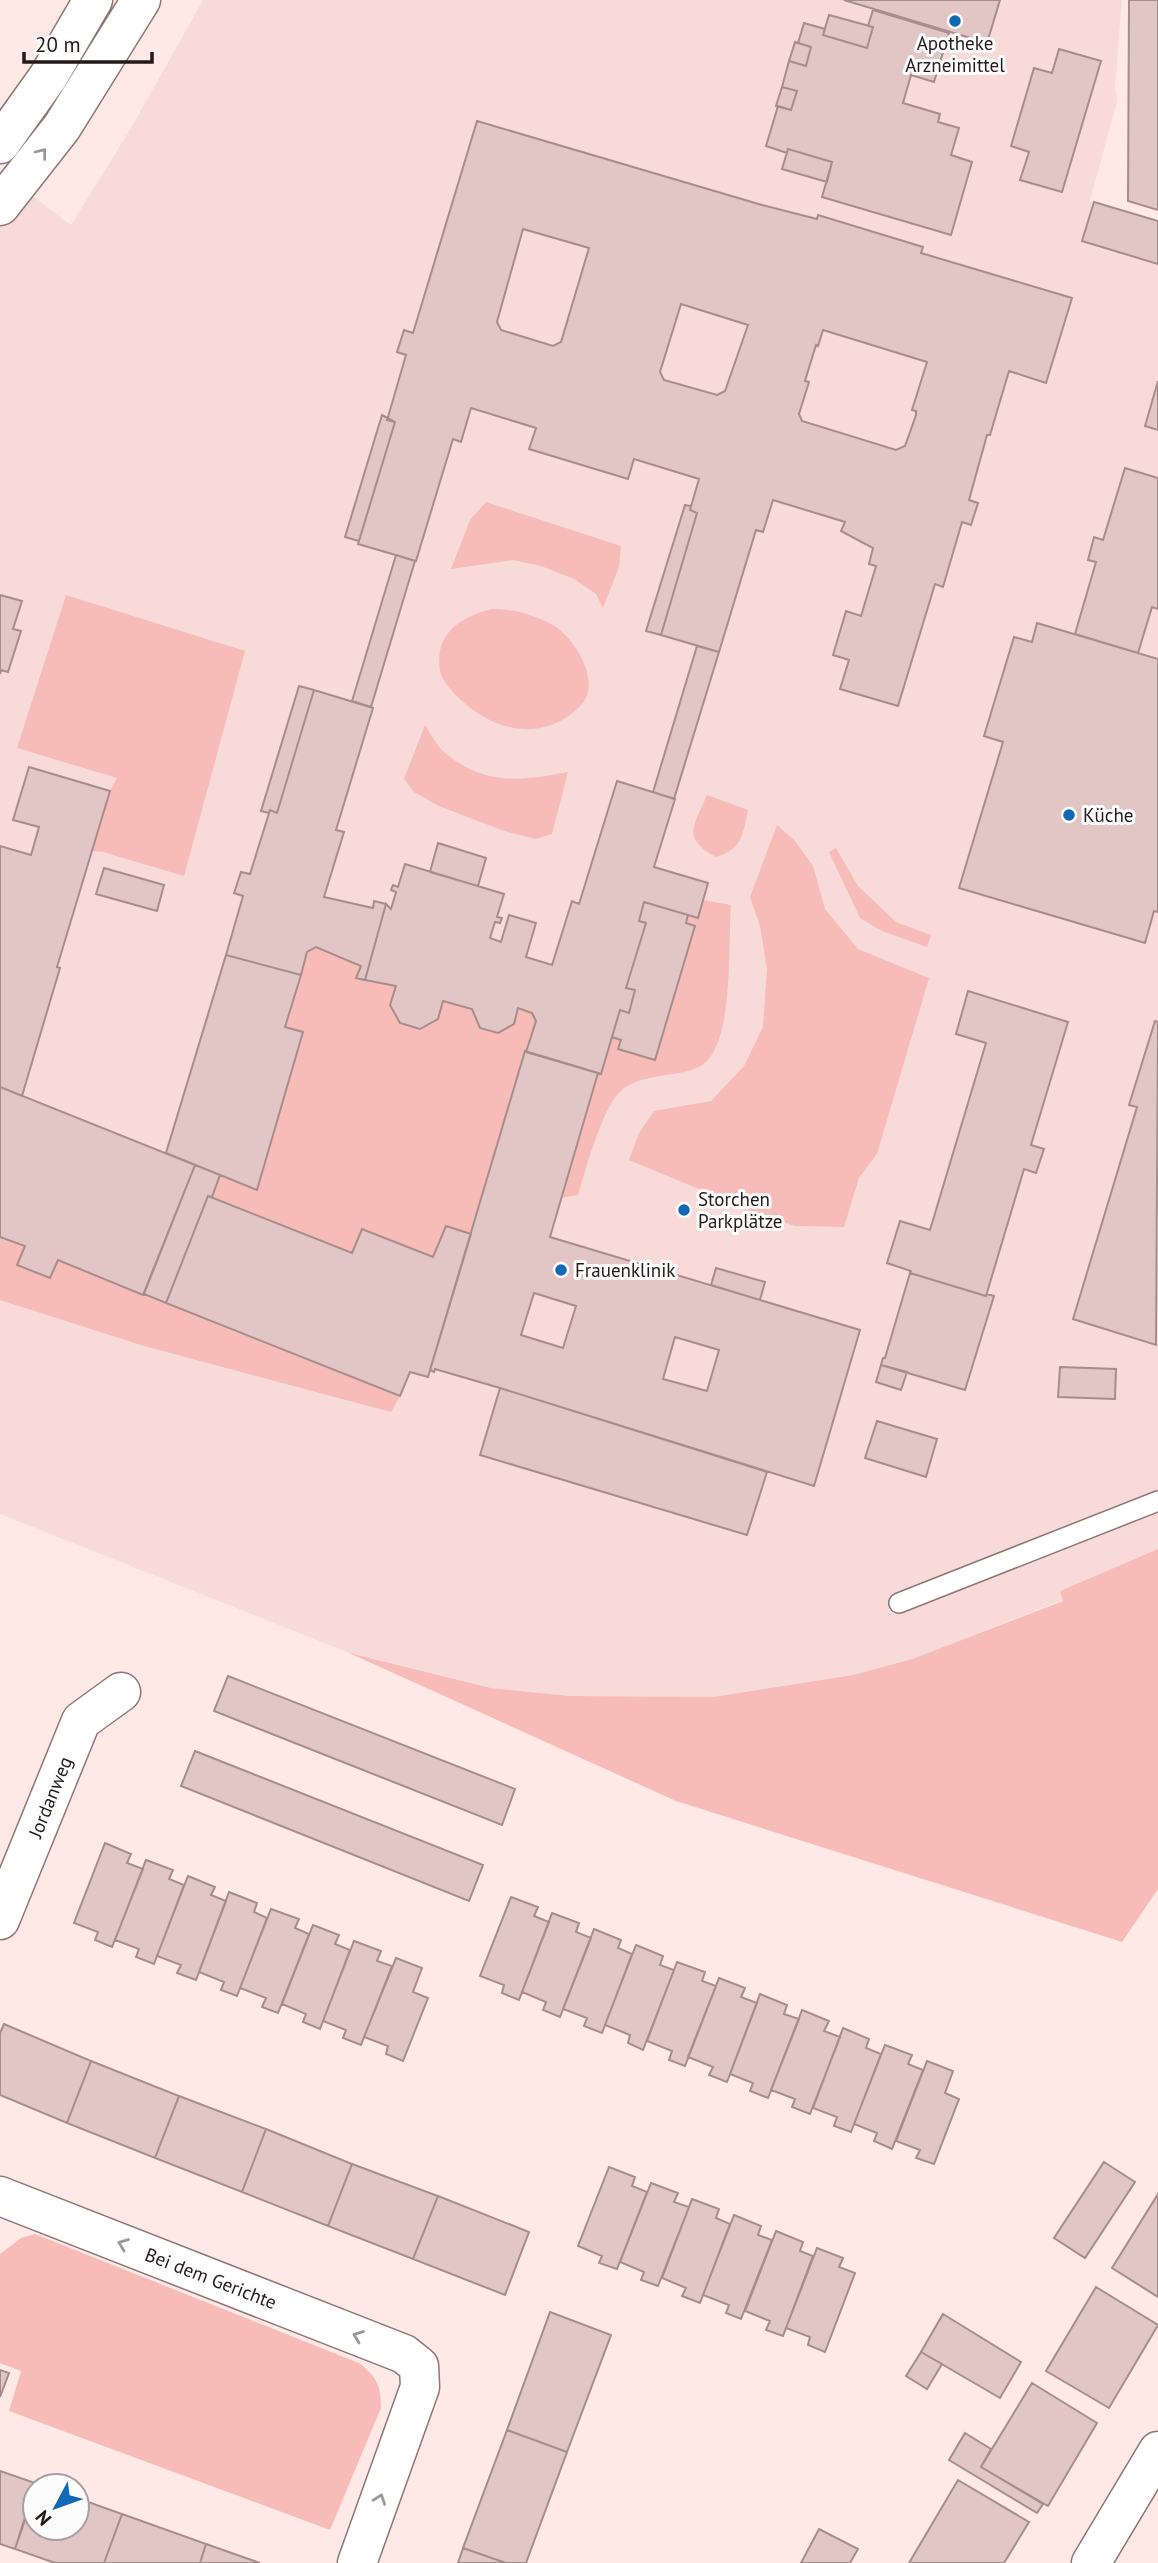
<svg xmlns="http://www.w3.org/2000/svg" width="1158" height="2563" font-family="'PT Sans',sans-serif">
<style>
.built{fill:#f8dbd9}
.green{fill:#f7bbb8}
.building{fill:#e1c6c5;stroke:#a68d8b;stroke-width:2;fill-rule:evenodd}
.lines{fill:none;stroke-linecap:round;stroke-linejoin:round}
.lane-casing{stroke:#8e7674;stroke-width:22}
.street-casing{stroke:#8e7674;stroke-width:41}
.secondary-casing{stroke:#8e7674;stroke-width:41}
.lane{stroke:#fff;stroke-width:19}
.street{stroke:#fff;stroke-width:38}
.secondary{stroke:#fff;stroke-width:38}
.oneway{stroke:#9c9898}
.poi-dot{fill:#1168b5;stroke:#fcfcfc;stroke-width:2.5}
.labels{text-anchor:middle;stroke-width:6;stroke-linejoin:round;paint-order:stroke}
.poi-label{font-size:19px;fill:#231919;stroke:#fcfcfc;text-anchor:start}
.street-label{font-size:19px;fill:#231919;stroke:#fcfcfc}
</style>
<rect width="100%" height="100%" fill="#ffe9e7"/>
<path class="built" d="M203 0H1122L1115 87 1117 101 1090 201 1158 221V1549L1061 1591 1063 1600 912 1659 853 1675 713 1697 570 1696 491 1688 349 1653 0 1514V171L71 225 131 128Z"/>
<path class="green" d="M486 502 621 546 619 567 603 608 596 594 574 579 541 566 513 560 451 569 470 520Z
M66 595 245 651 184 876 103 852 92 851 110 791 117 778 17 748Z
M492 609C514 609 533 614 553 625 573 637 597 674 586 698 581 707 568 718 558 722 523 739 487 724 461 700 453 692 442 682 440 670 434 633 462 616 492 609Z
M425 725C431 734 436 745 444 752 484 786 520 781 568 772L552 834 536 839 504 831 439 806 414 792 404 779Z
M707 795 748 810C743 835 742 849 716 857 681 838 694 826 707 795Z
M777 825 795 841 813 866 825 909 858 949 929 978 877 1154 859 1178 844 1227 795 1226 749 1210 629 1160 639 1133 654 1111 711 1101 744 1066 763 1027 767 969 760 926 750 897Z
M836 848 858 886 896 922 931 935 927 947 882 931 860 918 829 852Z
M703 900 731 905C728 943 734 1035 706 1062 693 1074 671 1073 655 1077 644 1079 633 1082 624 1088 603 1103 586 1169 578 1195L561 1198 598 1073 612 1037 621 1040 619 1049 655 1060 694 926 686 923 688 915 698 918Z
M316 947 361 966 357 978 396 986 390 1005 419 1029 438 1019 443 1001 472 1009 480 1028 497 1033 514 1024 518 1008 532 1013 536 1021 471 1234 446 1226 433 1257 362 1229 352 1253 212 1197 220 1175 257 1190 258 1187 303 1033 285 1027 308 952Z
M0 1237 25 1246 18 1265 50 1278 58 1260 400 1396 391 1412 144 1346 0 1300Z
M1158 1549V1889L1122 1942 676 1801 349 1653 491 1688 570 1696 713 1697 853 1675 912 1659 1063 1601 1060 1591Z
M35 2234 359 2363C377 2377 381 2385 381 2408L330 2530 9 2411 21 2371 0 2363V2254L21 2238Z"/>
<path class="building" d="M844 0H1000L987 43Z
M1129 0H1158V210L1128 201Z
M873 10 949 33 934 82 911 75 903 103 940 114 938 122 959 128 951 155 972 162 951 235 822 197 832 162 788 149 787 153 766 146 778 106 791 110 797 91 782 87 789 61 806 66 811 47 798 43 804 23 825 29 823 35 867 48 873 27 868 26Z
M829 15 873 27 867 48 823 35Z
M795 42 811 47 806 66 789 61Z
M1059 49 1101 61 1062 192 1020 180 1029 152 1011 146 1034 68 1052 73Z
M782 87 797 91 791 110 776 106Z
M477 121 762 205 817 219 818 215 923 247 921 253 1072 298 1046 383 1009 371 990 435H987L969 500 978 503 971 525 962 522 943 587 935 584 898 706 840 689 849 660 833 655 846 611 861 616 876 566 869 564 873 548 841 531 845 522 773 500 763 532 756 530 719 652 661 635 697 513 690 510 699 479 634 459 628 479 529 449 536 428 471 408 461 442 453 439 416 561 358 544 395 422 387 420 388 417 406 355 397 352 404 330 413 333ZM523 229 589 248 561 342 553 346 501 330 497 322ZM681 304 748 325 725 391 717 395 664 380 660 372ZM823 330 927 362 912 410 916 411V415L905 446 896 450 802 421 799 414 809 382 805 381 816 345 818 346Z
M788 149 832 162 827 182 782 169Z
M1094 202 1158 221V264L1082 241Z
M1158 381V430L1145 426Z
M382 415 395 422 359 541 345 537Z
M1125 468 1158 478V609L1152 607 1138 653 1075 634 1096 562 1088 560 1094 537 1103 540Z
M685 505 691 506 690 510 697 513 661 635 646 631Z
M396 555 415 561 371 707 352 701Z
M0 595 22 601 13 629 21 631 8 672 1 670 0 674Z
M1037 623 1158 659V912L1154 911 1145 943 959 888 1003 742 984 736 1014 637 1032 642Z
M697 646 719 652 674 799 653 792Z
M299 686 314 690 277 813 270 810 269 813 261 811Z
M314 690 373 708 336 830 344 832 324 897 373 908 374 901 386 904 365 980 356 978 361 966 316 947 307 952 301 975 226 955 243 896 234 893 241 872 250 874 270 810 277 813Z
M29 767 110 791 57 967 60 968 22 1096 0 1087V846L31 855 39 827 13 820Z
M617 781 675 799 654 867 708 883 698 918 644 902 639 921 646 923 626 988 635 990 629 1013 620 1010 601 1074 526 1052 536 1021 532 1013 518 1008 514 1024 498 1033 480 1028 472 1009 443 1001 438 1019 420 1029 400 1023 390 1005 396 986 365 980 386 904 391 909 396 892 391 890 393 885 398 887 405 864 504 894 497 917 502 918 500 923 495 922 490 938 501 942 509 915 536 923 526 957 552 965 572 901 579 904Z
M438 843 486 858 478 886 430 872Z
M104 868 164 885 157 911 96 894Z
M644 902 688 915 686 923 695 926 655 1060 618 1049 621 1040 612 1037 620 1010 629 1013 635 990 626 988 646 923 639 921Z
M226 955 301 975 285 1027 303 1032 257 1190 166 1153Z
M968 991 1068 1022 1031 1145 1044 1149 1036 1173 1024 1169 986 1296 910 1273 911 1271 887 1263 900 1221 930 1230 986 1043 956 1034Z
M1155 1021 1158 1022 1156 1345 1073 1319 1137 1107 1129 1105Z
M525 1051 598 1073 550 1237 860 1330 814 1486 500 1388 435 1369 434 1372 430 1370ZM534 1293 576 1306 563 1348 521 1335ZM675 1337 719 1350 707 1391 663 1379Z
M0 1087 195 1165 143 1295 58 1260 50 1278 17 1265 25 1246 0 1237Z
M195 1165 220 1175 212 1197 208 1196 166 1303 144 1294Z
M208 1196 352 1253 362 1229 433 1257 446 1226 471 1234 428 1377 410 1372 400 1396 166 1303Z
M716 1268 765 1282 760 1300 711 1285Z
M910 1273 986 1296 987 1294 994 1296 965 1390 881 1365 883 1358H885Z
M881 1365 907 1372 901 1390 876 1382Z
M1060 1367 1116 1369 1115 1399 1058 1397Z
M500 1388 767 1472 747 1535 480 1455Z
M877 1421 937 1439 926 1477 865 1458Z
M228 1676 515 1789 502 1825 214 1711Z
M195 1751 483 1865 469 1901 181 1786Z
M105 1843 131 1854 127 1863 143 1869 112 1947 95 1940 98 1932 74 1923Z
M146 1860 173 1870 169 1879 184 1885 154 1964 136 1957 139 1949 115 1940Z
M188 1876 215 1887 211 1895 226 1901 196 1980 177 1973 181 1965 157 1956Z
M229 1892 257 1903 254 1912 267 1918 237 1996 221 1990 224 1982 199 1972Z
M511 1897 538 1907 534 1916 549 1922 519 2000 502 1993 504 1985 480 1976Z
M271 1909 299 1919 295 1928 309 1934 278 2013 262 2007 266 1998 240 1988Z
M552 1913 579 1923 576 1932 591 1938 560 2017 543 2010 546 2002 522 1992Z
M313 1925 339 1935 335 1944 350 1950 320 2029 303 2022 306 2014 282 2004Z
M594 1929 621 1940 618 1948 632 1954 602 2033 584 2026 587 2018 563 2009Z
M354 1941 381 1951 377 1961 392 1966 361 2045 343 2038 346 2030 323 2021Z
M636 1945 663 1956 660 1965 674 1970 643 2050 628 2043 630 2035 605 2025Z
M396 1958 422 1968 413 1992 428 1998 403 2061 386 2054 388 2046 364 2037Z
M677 1962 705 1972 702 1981 716 1986 685 2066 669 2060 672 2051 647 2041Z
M719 1978 745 1988 741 1997 757 2003 727 2082 709 2075 713 2067 688 2057Z
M760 1994 787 2005 784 2014 799 2019 768 2098 750 2091 753 2083 730 2074Z
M802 2010 829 2021 824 2031 840 2037 810 2114 792 2107 795 2099 771 2090Z
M4 2024 91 2061 67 2123 0 2095V2033Z
M843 2028 869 2039 866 2048 881 2054 851 2132 834 2126 837 2117 813 2108Z
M885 2045 912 2055 908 2064 923 2070 892 2149 874 2141 877 2133 854 2124Z
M91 2061 179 2096 155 2158 67 2123Z
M927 2061 953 2071 945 2093 959 2099 934 2164 916 2158 920 2150 896 2141Z
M179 2096 266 2129 242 2192 155 2158Z
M266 2129 352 2164 328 2226 242 2192Z
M1104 2162 1135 2182 1085 2258 1054 2238Z
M352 2164 438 2196 413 2259 328 2226Z
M609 2167 635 2177 632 2186 647 2192 617 2269 599 2263 602 2256 578 2246Z
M651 2183 678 2193 674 2202 689 2207 658 2286 641 2280 644 2272 620 2262Z
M1158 2194V2297L1112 2268Z
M438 2196 529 2232 505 2295 413 2259Z
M692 2199 719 2209 716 2218 730 2224 700 2303 682 2296 686 2288 662 2278Z
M734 2215 761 2226 758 2235 772 2240 741 2319 726 2313 729 2305 703 2295Z
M776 2231 803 2242 800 2251 813 2256 783 2336 766 2330 770 2321 745 2311Z
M817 2248 843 2258 839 2267 855 2273 825 2352 808 2345 810 2337 786 2328Z
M1096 2287 1158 2325 1109 2408 1046 2371Z
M550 2312 611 2335 567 2452 507 2430Z
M943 2314 1021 2362 1000 2398 921 2352Z
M921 2352 942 2364 927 2389 906 2376Z
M0 2370 9 2373 0 2397Z
M1032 2383 1097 2423 1048 2506 981 2467Z
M507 2430 567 2452 526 2563H506L463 2548Z
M965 2433 991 2449 981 2467 1043 2504 1037 2513 949 2460Z
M0 2471 38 2484 35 2486 15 2549 0 2544Z
M958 2480 1029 2522 1004 2563H909Z
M35 2491V2528H77V2498L122 2514 104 2563H55L15 2549Z
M122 2514 206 2544 200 2563H104Z
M819 2529 858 2549 850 2563H801Z
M206 2544 260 2563H200Z
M463 2548 506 2563H458Z"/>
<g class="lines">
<defs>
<path id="lane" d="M899 1603 1158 1501"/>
<path id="street" d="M0 1920 81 1721 121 1692
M0 2196 404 2354 419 2366 420 2387 357 2563
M1091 2563 1158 2451"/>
<path id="secondary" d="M0 144 48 77 93 0
M0 206 62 127 141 0"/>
</defs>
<use href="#lane" class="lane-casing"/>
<use href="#street" class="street-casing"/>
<use href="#secondary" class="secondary-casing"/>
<use href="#lane" class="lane"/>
<use href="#street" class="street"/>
<use href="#secondary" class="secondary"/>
</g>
<defs><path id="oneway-chevron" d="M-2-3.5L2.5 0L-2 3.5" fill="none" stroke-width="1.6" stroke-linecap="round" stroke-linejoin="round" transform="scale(1.75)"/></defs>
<g class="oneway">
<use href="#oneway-chevron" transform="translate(42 153) rotate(-52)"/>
<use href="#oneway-chevron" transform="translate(123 2244) rotate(-159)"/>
<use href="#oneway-chevron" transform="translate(358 2336) rotate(-159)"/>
<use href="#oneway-chevron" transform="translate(380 2499) rotate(-70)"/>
</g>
<g class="poi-dot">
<circle cx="955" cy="21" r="7"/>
<circle cx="1069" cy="815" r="7"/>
<circle cx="684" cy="1210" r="7"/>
<circle cx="561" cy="1270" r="7"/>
</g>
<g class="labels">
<g class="poi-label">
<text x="955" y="50" text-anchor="middle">Apotheke<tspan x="955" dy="22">Arzneimittel</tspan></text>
<text x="1083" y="822">Küche</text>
<text x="698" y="1206">Storchen<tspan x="698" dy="22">Parkplätze</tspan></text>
<text x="575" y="1277">Frauenklinik</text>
</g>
<g class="street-label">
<text transform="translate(50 1797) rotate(-68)" y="7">Jordanweg</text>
<text transform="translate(211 2278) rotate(21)" y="7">Bei dem Gerichte</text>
</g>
</g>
<g transform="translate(56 2507) rotate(229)"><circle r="33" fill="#fcfcfc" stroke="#a5a1a1" stroke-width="2"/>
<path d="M0-5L12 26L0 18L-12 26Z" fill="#1168b5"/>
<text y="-10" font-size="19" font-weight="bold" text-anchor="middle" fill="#231919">N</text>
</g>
<path d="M24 52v10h128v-10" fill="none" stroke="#231919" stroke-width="3.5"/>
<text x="35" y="52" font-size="21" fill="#231919" stroke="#fcfcfc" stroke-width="5" paint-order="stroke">20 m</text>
</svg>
